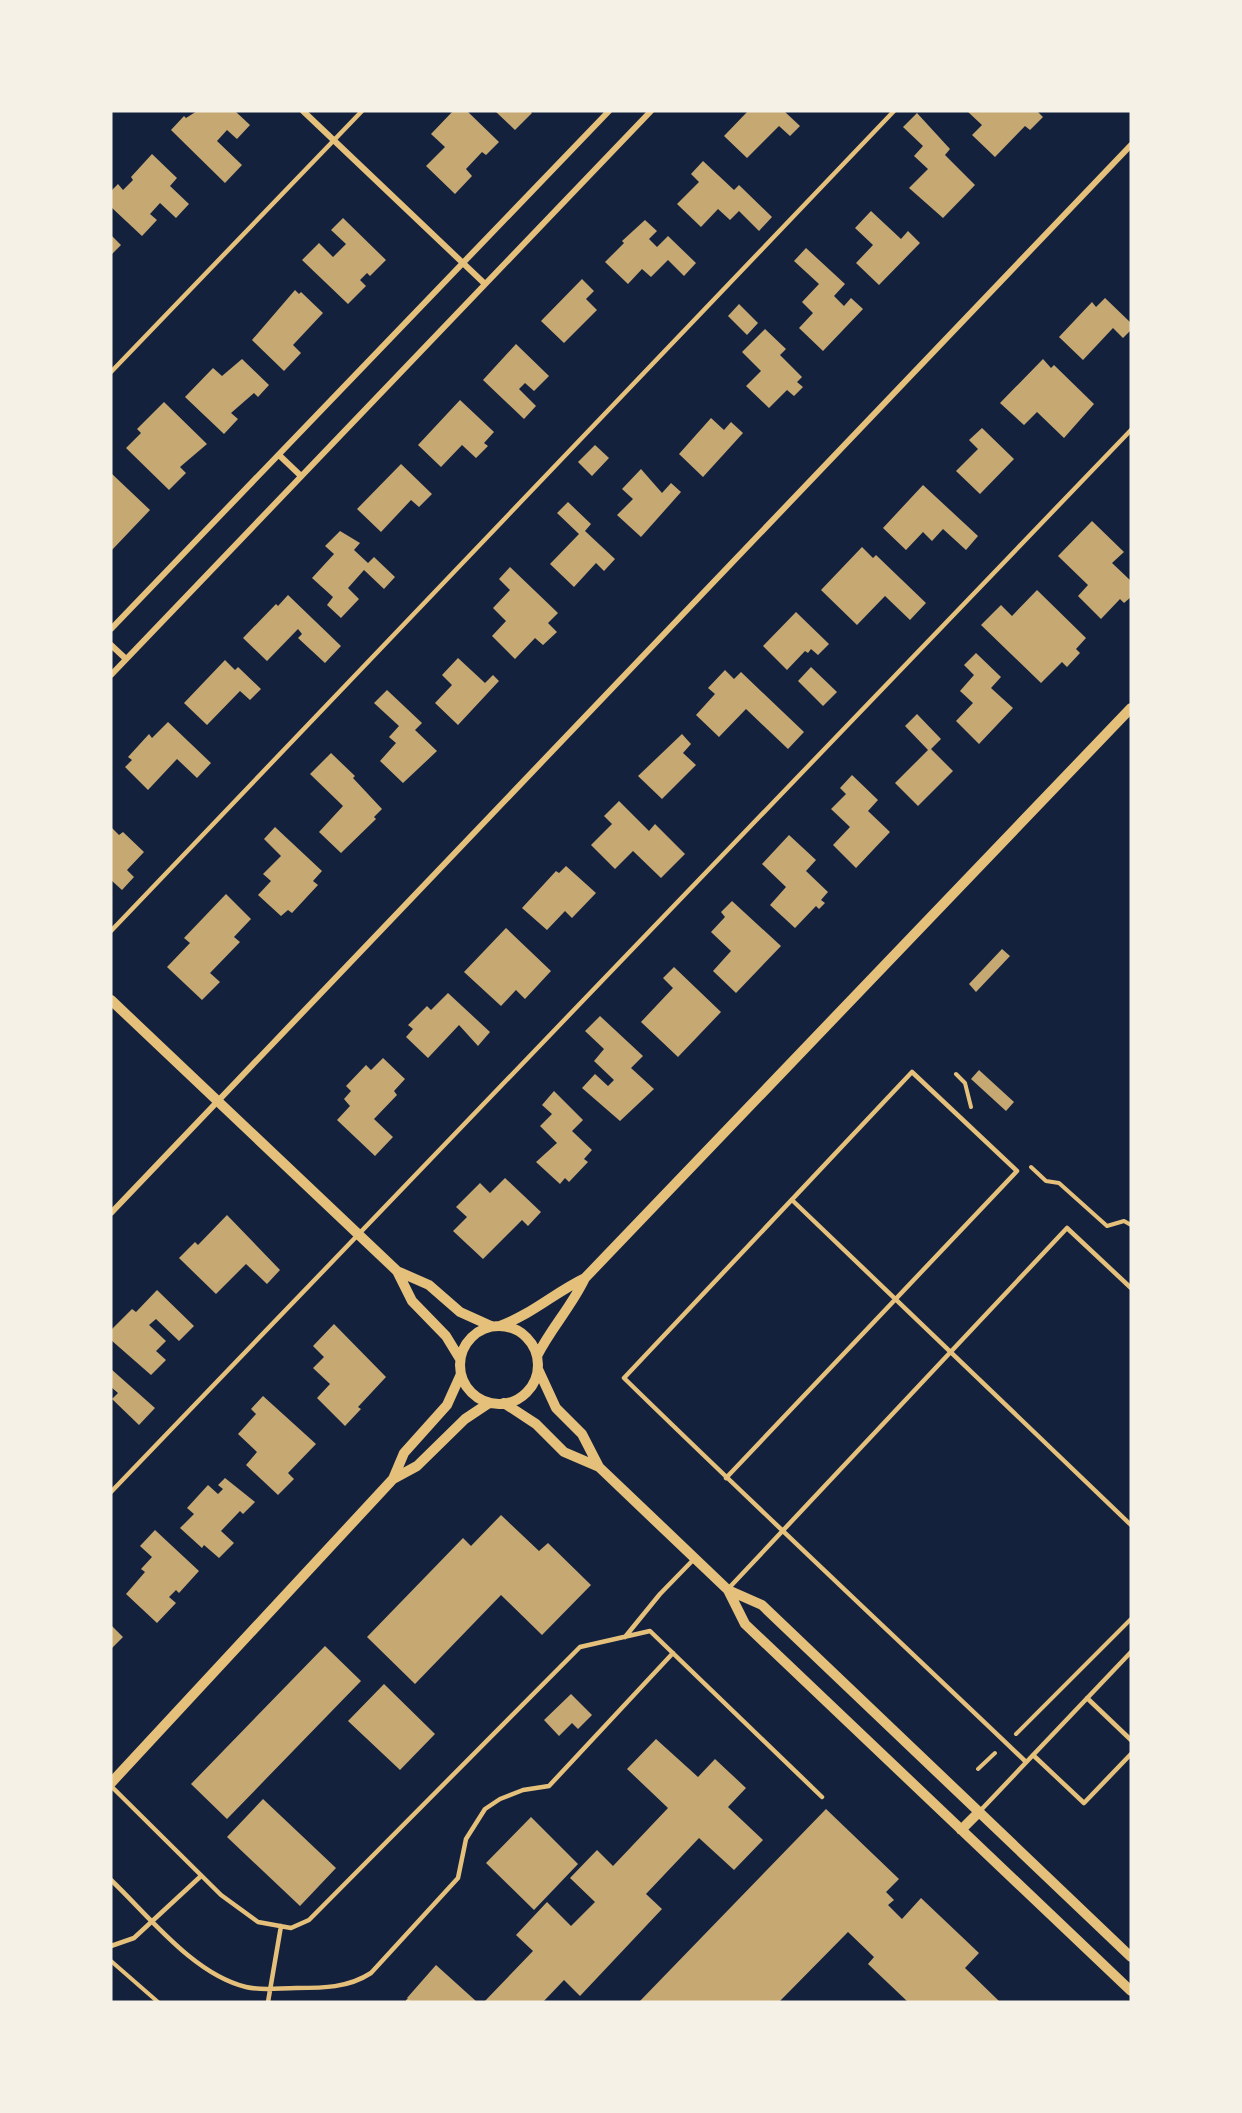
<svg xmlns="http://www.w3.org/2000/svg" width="1242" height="2113" font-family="Manrope,sans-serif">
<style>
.building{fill:#c6a872}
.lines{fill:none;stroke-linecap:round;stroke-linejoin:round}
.path{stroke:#e5c07b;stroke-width:4}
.service{stroke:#e5c07b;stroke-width:4.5}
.minor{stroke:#e5c07b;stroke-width:6}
.tertiary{stroke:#e5c07b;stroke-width:10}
</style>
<rect width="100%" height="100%" fill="#14213d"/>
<path class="building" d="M197 111H235L250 125 237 139 227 130 217 141 242 165 225 183 171 130 184 116 186 118Z
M453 111H467L499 142 486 155 482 152 466 169 472 176 455 194 426 166 445 147 431 134Z
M495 111H530L532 113 515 130Z
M748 111H784L800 126 790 136 779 126 747 158 724 136Z
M967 111H1037L1043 117 1030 130 1025 126 995 157 972 135 982 125Z
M917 113 950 149 945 155 975 185 943 218 909 188 928 169 914 156 923 146 903 127Z
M152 154 177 178 170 186 189 204 176 218 160 203 150 214 157 220 142 236 111 207V191L118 184 123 190 133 180 131 177Z
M703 161 734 190 739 185 772 217 759 231 739 211 730 220 718 209 701 227 677 204 699 182 691 174Z
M871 211 901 239 908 231 920 243 879 285 856 263 873 245 855 228Z
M343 218 386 260 370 276 367 273 360 280 366 286 348 304 302 260 319 243 333 257 346 244 331 230Z
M645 220 657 231 649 239 657 247 668 236 696 263 684 276 668 260 651 277 642 269 628 284 605 262 624 243 622 241Z
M111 235 121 245 111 255Z
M806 248 845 284 834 296 844 306 851 298 863 309 823 351 799 328 813 313 802 302 819 284 794 261Z
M582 279 594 291 586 299 597 310 564 343 541 321Z
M295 290 299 294 301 292 323 313 293 345 301 353 284 371 252 340Z
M1105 298 1131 323V330L1123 338 1113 328 1083 360 1059 337 1092 302 1096 307Z
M739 304 758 323 747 335 728 316Z
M765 329 786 349 780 355 802 377 797 382 803 387 794 396 787 390 769 408 746 386 761 371 742 352Z
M516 344 549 376 534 391 525 383 519 389 536 406 524 419 483 380Z
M242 359 269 385 258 397 254 393 231 413 238 419 224 434 185 397 213 368 222 376Z
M1043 359 1051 368 1054 365 1094 404 1064 438 1037 412 1024 425 1000 403Z
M460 400 494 432 484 443 488 446 476 458 462 445 441 467 418 445Z
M164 402 207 444 180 467 186 473 169 490 126 448 141 433 137 429Z
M711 418 724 430 731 422 743 433 703 477 679 454Z
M982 428 1014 459 980 494 956 471 978 449 969 440Z
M595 445 609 458 592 476 578 462Z
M401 464 432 494 419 507 411 500 381 532 357 509Z
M641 469 662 493 671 483 681 492 641 537 617 515 633 499 622 489Z
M111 473 150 510 111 551Z
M923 485 978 536 966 550 943 529 932 541 923 532 906 550 883 528Z
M568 502 591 524 585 531 615 559 604 571 596 563 574 587 550 564 579 534 557 513Z
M1092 521 1124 552 1112 563 1131 581V597L1124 603 1120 599 1101 619 1078 596 1088 585 1058 556Z
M340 531 360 543 354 550 368 563 374 557 395 577 384 589 364 570 348 588 359 599 341 618 327 605 333 597 312 578 334 554 325 546Z
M862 547 873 558 876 555 926 603 910 620 885 596 857 625 821 590Z
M510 567 558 613 548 623 557 632 543 645 535 638 515 659 492 636 506 621 493 608 510 590 499 579Z
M1037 590 1086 638 1076 649 1080 653 1067 667 1062 662 1041 683 981 625 1001 605 1012 616Z
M288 595 341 646 325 663 298 638 302 634 298 629 267 661 243 638 276 604 278 606Z
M796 612 829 644 818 655 811 649 808 653 805 651 787 670 763 646Z
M976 653 1001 677 991 688 1013 708 979 744 956 721 973 703 960 691 974 675 964 665Z
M458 658 485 683 493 675 499 681 458 725 435 703 452 685 442 675Z
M225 660 235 670 238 667 261 689 250 700 240 691 207 725 184 703Z
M811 667 837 692 823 706 798 681Z
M725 670 734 679 741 672 804 732 788 749 746 709 719 737 696 715 715 694 708 688Z
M387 690 422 723 415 730 437 751 403 783 380 761 396 743 389 737 399 726 374 703Z
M917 714 941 739 931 749 953 771 918 806 895 783 928 750 905 726Z
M168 722 211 763 197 778 177 759 148 790 125 767 132 760 128 757 149 734 152 738Z
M682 734 691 744 683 753 696 765 662 799 638 776Z
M331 753 355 776 353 778 382 809 374 817 376 819 341 853 319 832 343 806 310 774Z
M852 775 878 800 868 811 890 832 856 868 833 845 850 827 831 809 846 794 840 788Z
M619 801 649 831 655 824 685 854 661 878 633 851 615 869 591 845 612 824 604 816Z
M111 827 119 835 123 832 144 852 127 870 134 877 122 890 111 880Z
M275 827 322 871 313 881 318 885 292 913 288 910 281 916 258 895 271 881 263 874 281 856 264 839Z
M789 835 816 860 806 871 828 892 821 900 825 903 819 909 816 906 795 928 770 905 786 887 762 864Z
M566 866 596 893 572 918 565 911 547 930 522 908 556 871 559 873Z
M226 894 251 919 234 937 240 942 210 973 220 982 202 1000 167 967 190 943 184 938Z
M732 901 781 946 736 993 713 971 731 951 711 932 725 917 721 912Z
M506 928 551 971 525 999 516 990 501 1006 464 972Z
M1002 949 1010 956 976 992 969 984Z
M674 967 721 1012 678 1057 641 1022 673 988 663 978Z
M448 993 490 1032 478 1046 459 1025 428 1058 406 1037 413 1029 408 1025 427 1006 431 1010Z
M600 1016 643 1056 631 1068 654 1089 620 1121 582 1088 595 1074 608 1086 614 1080 594 1061 604 1049 585 1031Z
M383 1058 405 1079 394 1091 397 1095 374 1119 393 1137 375 1156 337 1120 350 1106 344 1099 351 1091 346 1086 366 1065 371 1070Z
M979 1070 1014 1102 1006 1111 971 1079Z
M554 1091 583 1120 572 1131 592 1150 584 1159 588 1162 569 1182 565 1178 560 1184 536 1162 557 1143 540 1126 552 1114 542 1105Z
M505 1178 541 1212 528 1226 522 1220 483 1259 453 1231 467 1217 456 1207 480 1183 490 1193Z
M227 1215 280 1270 267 1284 246 1264 216 1294 179 1258 195 1242 198 1245Z
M157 1290 194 1326 179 1341 156 1319 149 1325 166 1341 156 1351 166 1360 151 1375 111 1340V1330L132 1309 136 1312Z
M334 1324 386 1377 358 1407 361 1409 345 1426 317 1398 330 1384 313 1368 324 1357 313 1346Z
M111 1369 155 1408 139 1425 112 1399 118 1393 111 1387Z
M263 1396 316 1444 288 1473 294 1479 278 1495 246 1465 257 1452 238 1434 256 1414 251 1409Z
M225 1478 255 1502 243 1514 240 1511 221 1531 234 1543 219 1558 204 1545 202 1548 180 1528 194 1514 187 1508 208 1485 218 1494 223 1489 218 1485Z
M501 1515 539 1551 548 1543 591 1585 542 1635 501 1595 415 1684 367 1637 463 1538 471 1546Z
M155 1530 199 1571 179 1593 176 1590 169 1597 176 1603 157 1623 126 1594 145 1572 141 1569 152 1557 140 1546Z
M111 1625 123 1637 111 1649Z
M325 1646 361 1681 227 1819 191 1784Z
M384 1684 435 1734 400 1770 348 1721Z
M571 1694 592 1715 578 1729 572 1723 559 1736 544 1720Z
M656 1739 698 1777 715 1759 746 1788 728 1807 763 1840 734 1870 699 1838 646 1894 662 1909 580 1996 564 1980 543 2002H484L533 1951 516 1935 547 1902 571 1926 595 1902 570 1878 597 1850 613 1866 668 1808 627 1769Z
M263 1799 336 1868 300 1906 227 1837Z
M826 1809 899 1879 886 1892 894 1900 888 1905 902 1919 921 1898 979 1953 965 1968 1000 2002H908L868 1964 874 1957 848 1932 779 2002H639Z
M531 1817 578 1864 534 1910 486 1863Z
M436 1965 477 2002H411L407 1998Z"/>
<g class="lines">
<path class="path" d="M956 1074 965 1083 971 1107
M1031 1167 1046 1181 1059 1183 1107 1226 1124 1221 1131 1225
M1016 1734 1131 1619
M978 1769 995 1753
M111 1961 158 2002
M408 2001 409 2002"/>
<path class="service" d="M111 372 362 111
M111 931 894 111
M792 1200 1131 1525
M726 1478 1017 1171 912 1072 624 1378C757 1508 892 1634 1026 1762
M111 1492 1131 430
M728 1589 1067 1228 1131 1288
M625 1637 660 1594 695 1558
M1087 1698 1131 1740
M1033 1755 1084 1803 1131 1754
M111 1786 221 1895 258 1922 291 1928 309 1920 580 1647 650 1631 822 1797
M980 1811 1131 1652
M111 1880C149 1916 193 1974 246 1987 261 1991 280 1988 296 1988 323 1988 348 1988 371 1973L458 1878 466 1839 485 1809 500 1799 523 1790 549 1786 673 1653
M111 1946 134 1938 201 1876
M268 2002 281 1926"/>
<path class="minor" d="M303 111 485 284
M279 455 301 476
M111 629 609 111
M111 645 126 659
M111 675 651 111
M111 1213 1131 145"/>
<path class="tertiary" d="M111 1000 397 1271 429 1285 460 1312 491 1326
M397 1271 412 1301 446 1336 460 1359
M500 1326C534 1313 554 1293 585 1278
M460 1365a39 39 0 1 1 78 0a39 39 0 1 1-78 0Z
M537 1356C551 1328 572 1306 585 1278L1131 708
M538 1369 556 1408 582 1434 599 1467
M504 1403 536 1424 564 1452 599 1467 728 1590 745 1624 1131 1991
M393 1479 417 1466 465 1419 489 1403
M728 1590 762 1605 1131 1957
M111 1783 393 1479 404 1453 447 1405 461 1374
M961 1830 979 1812"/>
</g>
<rect width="1242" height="2113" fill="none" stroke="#f6f1e7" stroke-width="225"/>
</svg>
